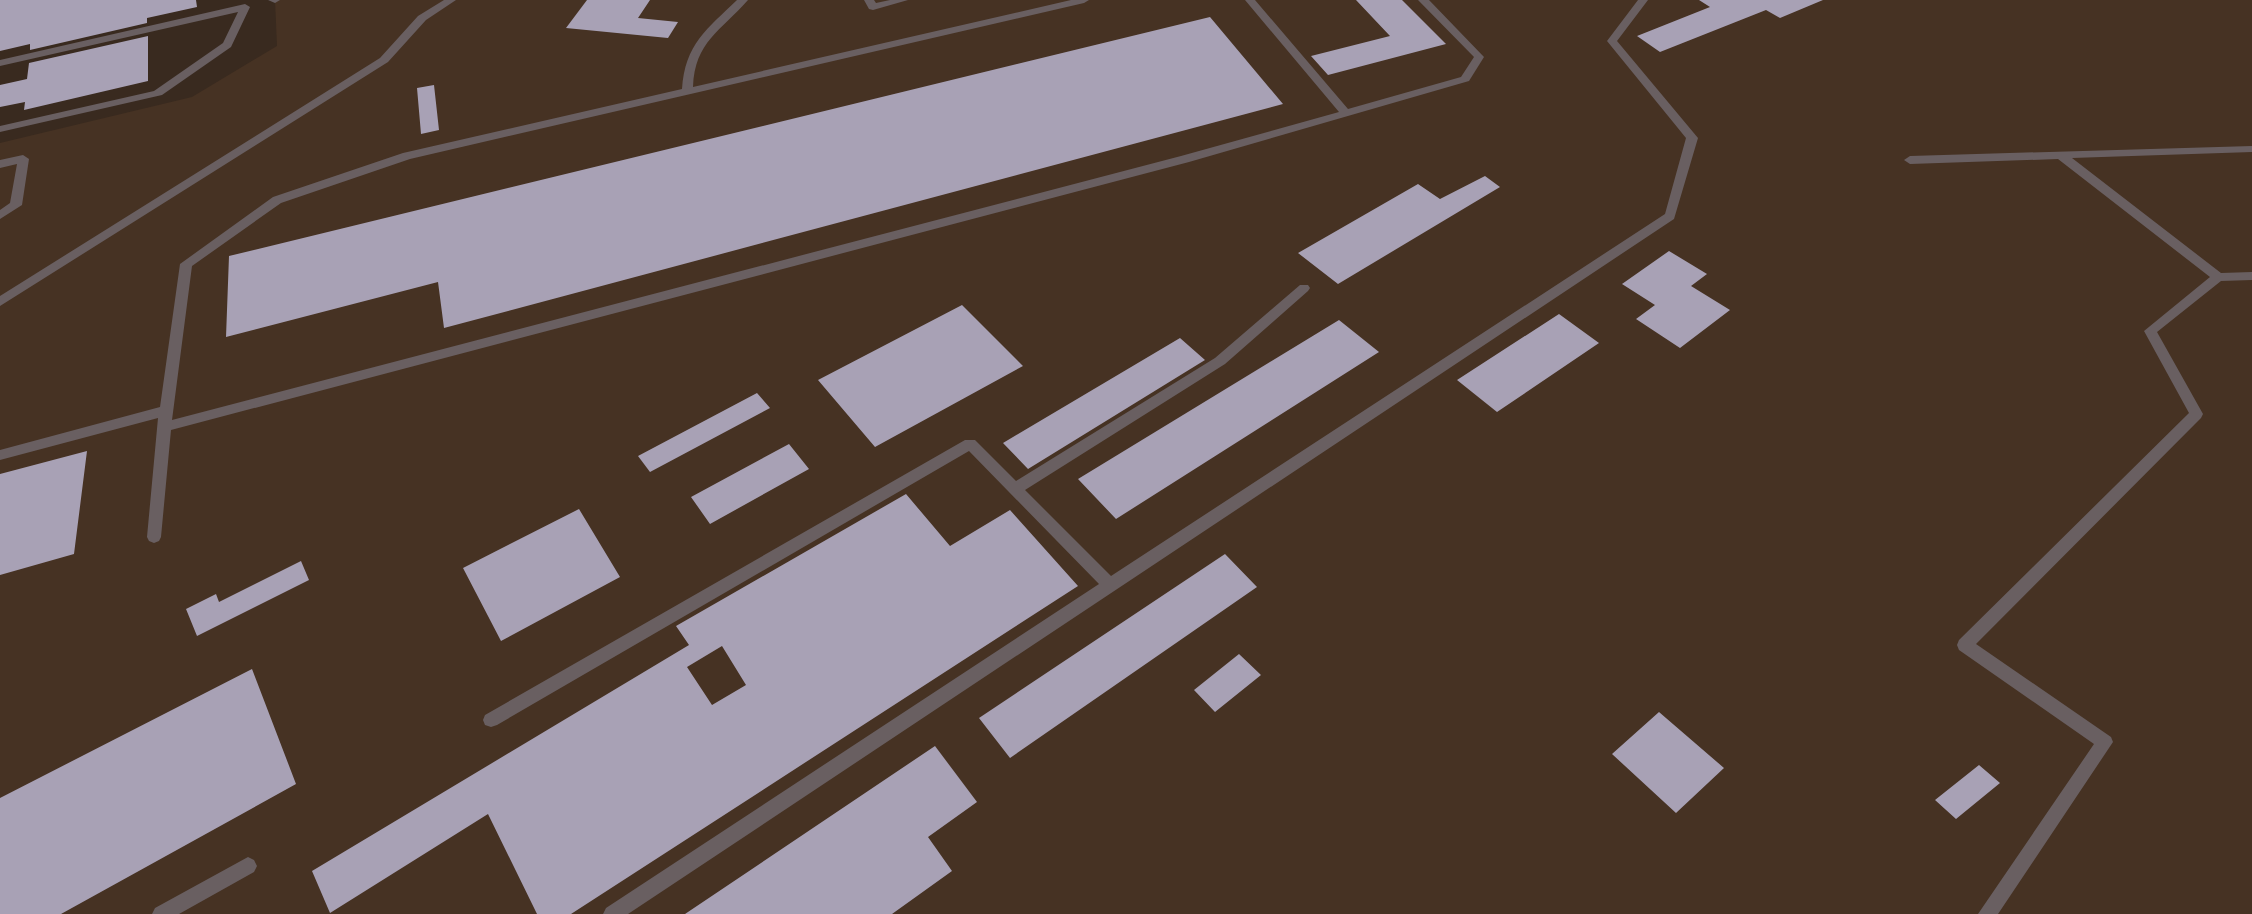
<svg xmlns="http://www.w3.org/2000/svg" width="2252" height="914" font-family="'Libre Baskerville',serif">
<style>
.built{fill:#463223}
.building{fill:#a8a1b5;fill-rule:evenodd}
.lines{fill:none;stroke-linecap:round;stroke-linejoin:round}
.lane{fill:#695f61;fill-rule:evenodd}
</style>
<rect width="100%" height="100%" fill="#392a1f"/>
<path class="built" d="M275 0H2252V914H0V143L192 97 277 46Z"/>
<path class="building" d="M0 0H196L197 7 147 18V23L30 50V44L0 51Z
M587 0H650L638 18 678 22 668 38 566 28Z
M1356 0H1402L1446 44 1328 75 1311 56 1390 36Z
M1699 0H1823L1780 18 1766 10 1660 52 1637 36 1710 7Z
M1210 17 1283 104 444 328 438 282 226 337 229 256Z
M148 36V81L24 110 25 102 0 107V85L27 79 29 63Z
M434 85 439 130 421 134 417 88Z
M1485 176 1500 187 1338 284 1298 253 1418 184 1440 199Z
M1669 251 1707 274 1691 286 1730 310 1680 348 1636 319 1655 305 1622 284Z
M962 305 1023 366 875 447 818 380Z
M1559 314 1599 343 1497 412 1457 380Z
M1339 320 1379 352 1116 519 1078 479Z
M1180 338 1205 360 1028 469 1003 443Z
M757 393 770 408 650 472 638 456Z
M789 444 809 469 710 524 691 497Z
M87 451 74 554 0 575V474Z
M906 494 950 546 1010 510 1078 586 571 914H537L488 814 330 913 312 871 689 645 676 626ZM722 646 746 685 712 705 687 667Z
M579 509 620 577 501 641 463 568Z
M1225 554 1257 587 1010 758 979 718Z
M301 561 309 580 197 636 186 609 216 594 219 602Z
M1239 654 1261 675 1215 712 1194 690Z
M252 669 296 784 61 914H0V798Z
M1659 712 1724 768 1676 813 1612 754Z
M935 746 977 802 928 837 952 871 892 914H685Z
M1979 765 2000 783 1956 819 1935 800Z"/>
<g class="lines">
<path class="lane" d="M268 0H280L275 3Z
M444 0H456L426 20 388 62 0 306V296L380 58 418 16Z
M737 0H748C721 31 695 41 693 87L1071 0H1089L1084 3 410 159 281 203 192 266 172 420 1181 156 1339 112 1245 0H1255L1348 109 1461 77 1474 57 1418 0H1429L1484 57 1469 81 1189 162 171 430 161 537 159 541 154 543 149 541 147 537 158 418 0 460V450L160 407 180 264 273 197 403 153 682 89C685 44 707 29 737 0Z
M864 0H874L876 3 890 0H908L873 10 869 9Z
M1638 0H1648L1617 41 1698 138 1674 219 628 914H603L606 908 1099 584 969 451 497 725 491 727 485 725 483 720 485 715 965 440H975L1016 481 1215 358 1300 285H1308L1310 288 1308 291 1225 364 1025 490 1111 576 1665 214 1686 138 1607 41Z
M245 4 250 7 231 47 162 95 0 132V126L154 91 223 43 238 12 0 66V60Z
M2252 146V152L2072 158 2221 273 2252 272V280L2221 281 2157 332 2203 414 2201 418 1976 644 2111 737 2113 742 1998 914H1978L2094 744 1959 650 1957 645 1959 640 2189 413 2144 331 2210 277 2058 159 1910 164 1904 160 1910 156Z
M23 155 29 159 22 205 0 219V210L10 203 17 164 0 168V160Z
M248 857 254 860 257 866 254 872 179 914H152L155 908Z"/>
</g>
</svg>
